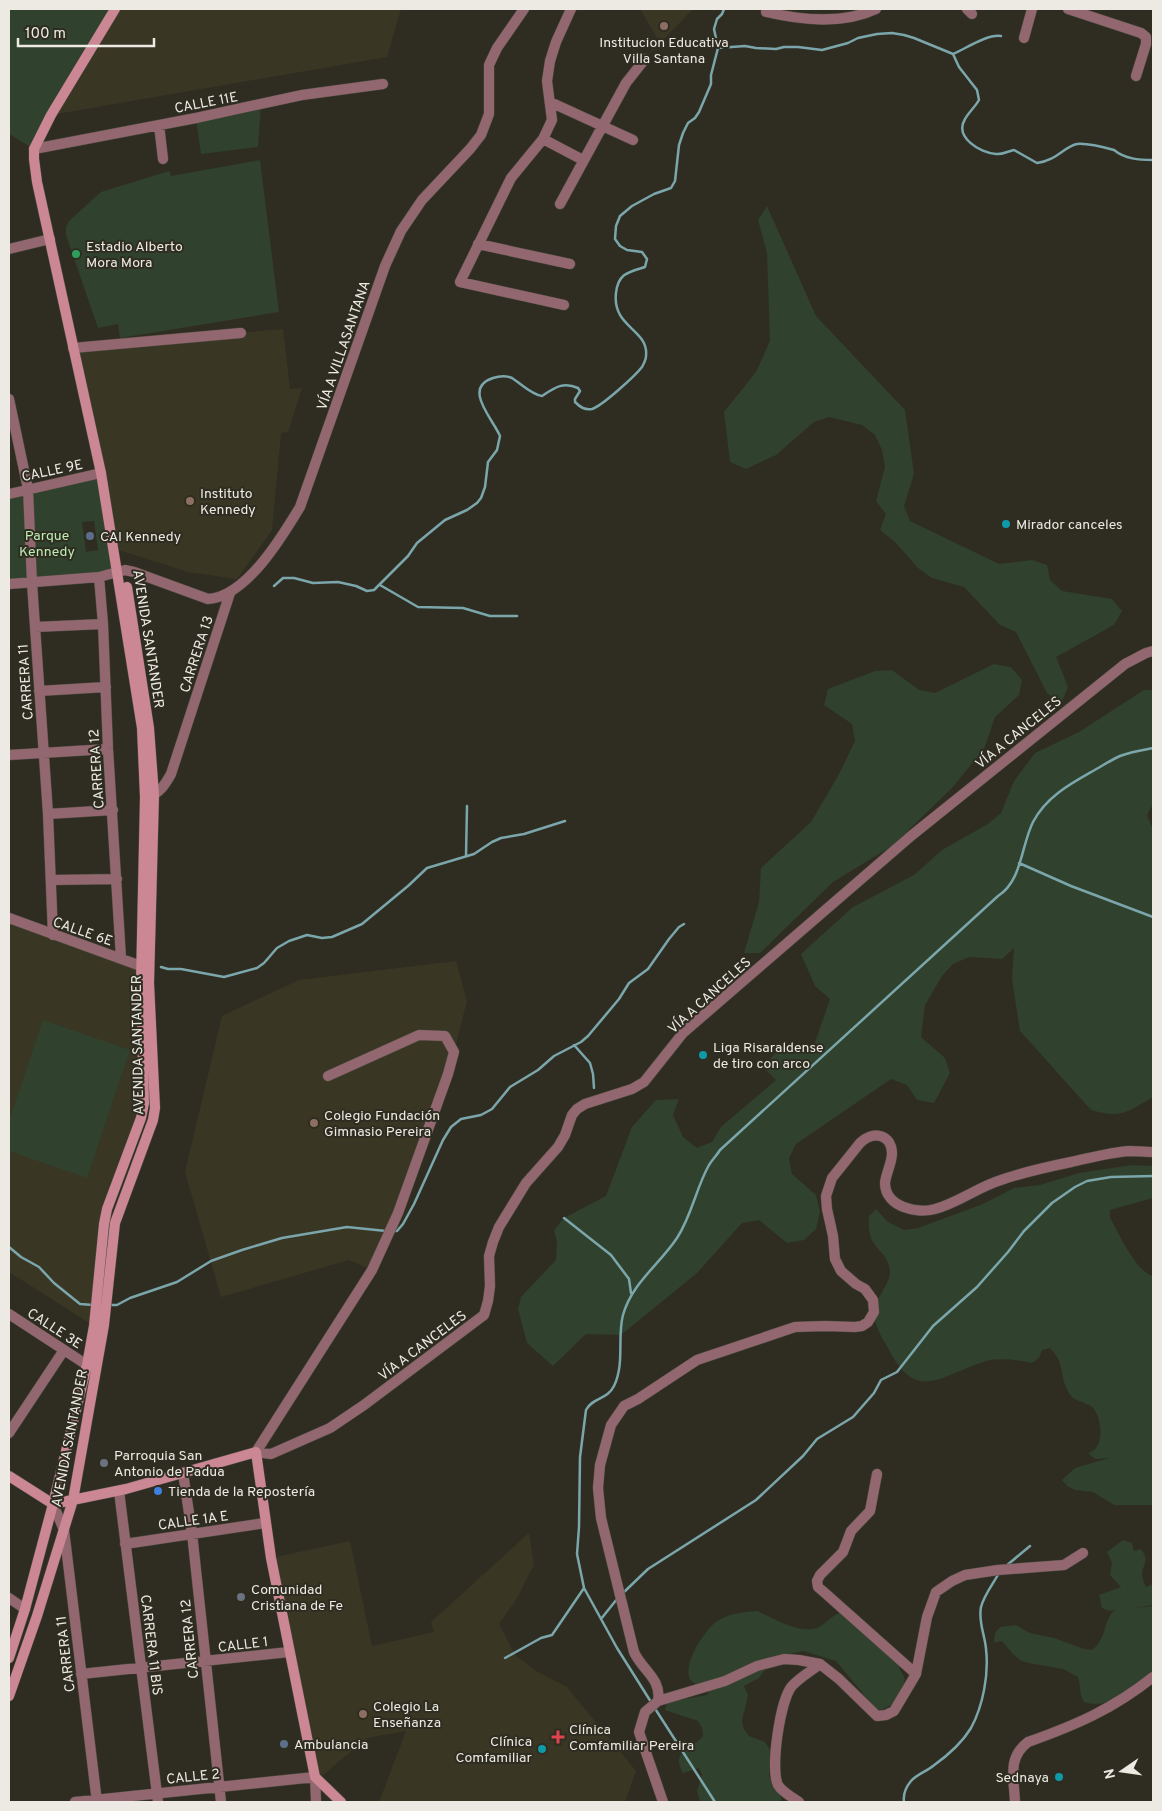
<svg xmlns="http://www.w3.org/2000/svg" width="1162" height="1811" font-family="Overpass,sans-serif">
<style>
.built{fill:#393624}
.green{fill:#30412d;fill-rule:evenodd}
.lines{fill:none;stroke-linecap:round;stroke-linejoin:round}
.stream{stroke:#7ba6ab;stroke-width:2.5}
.street-casing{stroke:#4d4b40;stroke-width:11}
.secondary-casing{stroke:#4d4b40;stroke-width:11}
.street{stroke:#92676f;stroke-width:10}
.secondary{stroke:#cc8795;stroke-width:10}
.education-dot{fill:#8d6e63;stroke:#2f2d21;stroke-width:2}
.leisure-dot{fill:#2e9e5b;stroke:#2f2d21;stroke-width:2}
.culture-dot{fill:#0f9aa8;stroke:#2f2d21;stroke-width:2}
.service-dot{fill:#5c6f8a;stroke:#2f2d21;stroke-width:2}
.worship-dot{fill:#6b7280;stroke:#2f2d21;stroke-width:2}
.shop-dot{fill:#3f7fe0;stroke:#2f2d21;stroke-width:2}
.health-dot{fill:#e0444e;stroke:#2f2d21;stroke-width:2}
.labels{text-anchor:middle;stroke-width:4;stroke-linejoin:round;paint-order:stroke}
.poi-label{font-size:14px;fill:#eceae3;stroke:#2f2d21;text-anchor:start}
.street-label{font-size:14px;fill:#eceae3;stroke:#2f2d21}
.park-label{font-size:14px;fill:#bbedb2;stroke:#2f2d21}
</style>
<rect width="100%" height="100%" fill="#2f2d21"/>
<path class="built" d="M115 9H401L387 57 51 115Z
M640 9H693L645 59 659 41Z
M283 329 290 389 302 388 288 432 281 433 272 530 237 579 188 572 119 550 110 528 73 348Z
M9 918 141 966 144 1103 107 1210 94 1326 9 1272Z
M456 961 467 1001 454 1052 372 1270 349 1260 221 1297 185 1172 222 1016 299 980Z
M529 1533 534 1565 516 1600 499 1624 515 1655 538 1672 567 1687 636 1771 625 1802H379L406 1731 367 1738 317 1780 271 1558 350 1541 372 1646 434 1632 431 1622Z"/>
<path class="green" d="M9 9H115L34 149 9 134Z
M261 105 258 147 201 154 196 119Z
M260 160 279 312 120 338 118 324 98 328 66 235V227L69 221 101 192 169 171 171 176Z
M767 206 816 316 905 410 914 474 904 506 910 521 999 564 1032 560 1047 565 1050 580 1062 591 1112 599 1122 611 1114 625 1056 657 1068 687 1061 704 1047 693 1016 632 1000 625 964 587 932 578 918 568 895 542 880 530 886 514 876 501 885 467 882 450 875 435 862 425 829 417 814 422 776 455 746 469 730 462 724 412 756 372 770 341 767 253 758 220Z
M101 473 118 572 9 584V494ZM94 521 98 550 86 552 82 522Z
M994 664 1011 667 1022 680 1019 695 995 717 984 749 952 788 892 846 833 882 760 953H744L759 902 761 868 811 822 838 776 855 741 852 724 824 705 828 689 875 671 892 670 919 690 935 693Z
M1144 690H1153V804L1147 815 1153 830V1097C1127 1112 1122 1119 1091 1110L1020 1031 1012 979 1014 948 1002 959 969 957 953 964 942 976 925 1005 921 1037 945 1058 950 1073 934 1103 917 1100 907 1085 891 1079 796 1144 789 1158 792 1174 816 1195 820 1212 816 1229 804 1240 787 1243 759 1220 742 1223 697 1273 621 1335 586 1334 553 1366 527 1343 518 1309 521 1297 556 1260 557 1242 554 1230 564 1218 606 1196 632 1127 656 1100 679 1099 673 1115 683 1137 697 1148 712 1142 721 1127 776 1080 763 1067 779 1049 812 1051 830 999 815 986 801 954 853 907 914 875 942 850 988 824 1001 813 1014 781 1035 753 1079 732Z
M43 1020 130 1050 87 1178 9 1151V1121Z
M1132 1165 1153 1166V1198L1110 1210V1218C1119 1233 1136 1272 1153 1276V1505H1114L1093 1492 1075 1490 1067 1486 1062 1480 1075 1468 1109 1458 1095 1459 1088 1453C1091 1452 1093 1451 1095 1449 1104 1440 1101 1414 1091 1406 1083 1401 1074 1402 1069 1393 1058 1374 1066 1364 1050 1348L1042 1350 1039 1358 1032 1363C1017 1360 997 1357 983 1362 940 1376 916 1404 888 1348 882 1338 874 1325 874 1313 874 1300 891 1283 890 1271 888 1255 880 1253 873 1242 868 1234 869 1224 869 1216L876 1209 888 1222 904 1230 918 1228 983 1204 1014 1188 1040 1185 1079 1173Z
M1123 1540 1132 1543 1134 1551 1141 1549C1150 1561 1143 1563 1142 1574 1142 1578 1144 1583 1146 1587L1153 1584V1605L1134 1608 1153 1606V1678C1132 1690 1110 1710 1084 1702 1079 1694 1081 1686 1078 1677L1063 1669 1028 1663 1020 1660 1013 1654 1002 1641 994 1643 995 1633 1000 1627 1016 1625 1030 1633 1054 1638 1084 1649 1092 1650C1108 1638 1103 1618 1115 1610L1109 1611 1102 1608 1099 1595 1121 1587 1110 1575 1112 1563 1107 1552Z
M757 1611C774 1618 798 1634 817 1628 826 1624 830 1617 839 1613L847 1616 889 1648 905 1679C901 1695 898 1704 881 1710L874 1707 836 1661 803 1651 785 1655 769 1664 759 1678 744 1686 748 1695 742 1721 744 1729 749 1736 765 1742 770 1750 769 1776 782 1799 778 1802H700L697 1791 702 1775 699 1768 683 1773C670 1751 691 1750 703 1736L702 1728 698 1721 665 1710 667 1702 707 1695 711 1688C704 1686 694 1686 690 1679 682 1664 706 1627 719 1620 731 1613 744 1612 757 1611Z"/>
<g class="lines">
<path class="stream" d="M718 48 745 46 756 48 776 49 784 47H798L822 50 848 43 858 38 877 34 892 33 904 35 914 38 953 54 959 67 977 90 979 100C975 107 969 112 965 119 954 137 980 153 996 154 1002 155 1008 151 1014 150L1037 163C1056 161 1065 146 1077 144 1088 143 1103 147 1114 150 1125 159 1139 160 1153 160
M953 54C967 48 987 34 1001 36
M380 585 418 607 463 608 490 616H517
M274 586 283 578H294L313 583 338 582 356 586 367 591 374 590 408 556 417 543 445 520 467 510 477 503 481 498 485 487 488 462 497 450 500 436C493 419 462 388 493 378 499 376 505 375 512 378 520 383 532 395 542 396 554 388 563 381 578 388L580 391 575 399V402C580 407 584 410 592 409 602 406 635 376 642 367 644 363 646 360 646 356 649 329 612 328 616 293 618 273 629 272 645 267L647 259 642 252 627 250 620 246 615 239 616 226 620 216 632 206 654 194 671 188 675 181 679 145 683 133 688 123 695 118 699 112 711 84V75L718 48 714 29 717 19 722 14 724 9
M466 856 467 806
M1019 863 1071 886 1153 917
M161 967 168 969H181L224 977 257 968 264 963 277 948 289 941 307 935 322 938 332 937 362 924 408 886 427 868 474 854 492 842 501 838 524 834 565 821
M574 1045 590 1063 593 1074 594 1088
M564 1218 611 1255 629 1279 631 1293
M394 1231H397L403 1224 414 1204 443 1140 451 1127 461 1119 481 1115 492 1109 510 1087 538 1070 554 1056 581 1042 588 1036 619 999 629 983 648 969 669 939 679 927 684 924
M9 1247 21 1257 39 1267 54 1283 80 1304 93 1305
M109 1305H117L130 1298 177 1282 211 1261 242 1250 282 1238 347 1227 386 1231
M1006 1566 1030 1546
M623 1593 648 1569 756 1500 803 1456 817 1439 853 1417 874 1393 881 1380 897 1372 933 1326 977 1287 1008 1252 1024 1231 1052 1203 1075 1187 1087 1181 1111 1177 1153 1176
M601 1619 617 1599
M505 1658 541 1638 552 1635 584 1588
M651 1702 617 1648 584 1588 577 1554 579 1527 580 1457 586 1410C593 1397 607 1400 614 1386 625 1363 617 1337 623 1315 632 1283 659 1265 677 1238 692 1215 696 1188 709 1165 712 1160 717 1155 720 1150L998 896C1022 881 1021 846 1033 822 1046 797 1070 784 1093 771 1102 766 1111 760 1120 756 1130 752 1142 750 1153 748
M654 1707 715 1802
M904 1802C903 1795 906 1787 911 1781 916 1775 927 1771 933 1766 947 1756 962 1743 971 1728 983 1706 989 1674 986 1649 985 1635 978 1622 981 1607 984 1595 993 1584 999 1573"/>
<defs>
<path id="street" d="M967 9 972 14
M1068 9 1141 33 1146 37V44L1136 76
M766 12C801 20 842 25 876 9
M1024 38 1032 9
M550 102 633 140
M159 125 163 159
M543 139 583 160
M34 149 196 118 302 95 383 84
M560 204 626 83 645 59
M478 244 570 264
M9 249 50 239
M564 305 460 282 511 178 543 139 552 120 547 81 550 61 556 42 571 9
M73 348 241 333
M9 399 28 489 32 583 48 814 53 935
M9 494 101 473
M99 577 103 624 108 749 121 958
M9 584 99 577 125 570 134 572 208 599C246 597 282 537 300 507L385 266 401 231 422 200 470 149 481 135 489 114V65L497 48 524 9
M35 627 103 624
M39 691 106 687
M9 755 108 749
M148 796C159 795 166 783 171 774L230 593
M48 814 113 810
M51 880 117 879
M9 918 149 969
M328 1076 419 1035 445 1036 454 1052 448 1074 398 1213 372 1270 256 1452 271 1454 330 1428 364 1405 484 1315 488 1301 490 1286 489 1256 493 1242 499 1227 526 1183 558 1147 565 1135 572 1115 577 1109 585 1104 632 1089 644 1082 683 1033 911 836 1125 664 1146 653 1153 651
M9 1314 87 1365
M9 1433 64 1350
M183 1473 192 1533 221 1802
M877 1474 870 1511 851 1531 843 1552 820 1575 817 1581 818 1587 825 1593 916 1674
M119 1491 158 1802
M53 1504 64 1530 97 1802
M125 1544 265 1523
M9 1598 25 1609
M81 1674 289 1652
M658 1701C662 1679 642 1670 634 1652L601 1518 598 1488 600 1465 611 1425 624 1406 638 1399 697 1360 795 1327 825 1326 855 1327 862 1326 868 1322 874 1312 873 1300 865 1289 856 1284 841 1271 835 1259 833 1236 827 1209 826 1196 832 1178 860 1143C872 1131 891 1133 892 1153 892 1163 886 1173 885 1183 885 1207 917 1214 935 1209 958 1203 978 1187 1001 1180 1023 1172 1047 1167 1071 1162 1090 1158 1111 1152 1130 1151 1138 1151 1146 1152 1153 1152
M75 1802 315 1777 316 1802
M663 1802 639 1732 645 1712 658 1701 725 1681 757 1666 784 1659 799 1660 820 1664 839 1679 877 1716 886 1715 894 1711 916 1674 927 1617 936 1592 952 1581 965 1575 998 1570 1064 1565 1083 1553
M799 1802C792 1797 782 1792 778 1785 770 1769 780 1700 792 1686 799 1678 811 1671 820 1664
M1015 1802C1014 1778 1007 1758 1028 1742 1076 1725 1113 1709 1153 1677"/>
<path id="secondary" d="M9 1476 53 1504 126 1489 256 1452 271 1558 315 1777 341 1802
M9 1658 25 1609 53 1504 87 1365 94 1326 104 1224 107 1209 141 1118 144 1103 141 981 145 797 142 728 101 473 37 182 34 159V149L51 115 115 9
M9 1696 37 1616 73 1500 104 1325 115 1223 153 1120 155 1108 149 983 154 795 149 728 127 587"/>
</defs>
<use href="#street" class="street-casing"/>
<use href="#secondary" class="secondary-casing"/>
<use href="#street" class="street"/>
<use href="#secondary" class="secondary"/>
</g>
<g class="education-dot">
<circle cx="664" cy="26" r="5"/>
<circle cx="190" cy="501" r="5"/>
<circle cx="314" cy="1123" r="5"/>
<circle cx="363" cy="1714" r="5"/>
</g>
<circle class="leisure-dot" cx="76" cy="254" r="5"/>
<g class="culture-dot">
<circle cx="1006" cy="524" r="5"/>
<circle cx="703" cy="1055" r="5"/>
<circle cx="542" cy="1749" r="5"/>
<circle cx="1059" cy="1777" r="5"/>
</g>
<g class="service-dot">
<circle cx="90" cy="536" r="5"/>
<circle cx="284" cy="1744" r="5"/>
</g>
<g class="worship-dot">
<circle cx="104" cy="1463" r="5"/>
<circle cx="241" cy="1597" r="5"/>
</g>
<circle class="shop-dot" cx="158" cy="1491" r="5"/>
<path class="health-dot" d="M555.5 1729.5h5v5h5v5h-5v5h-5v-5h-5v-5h5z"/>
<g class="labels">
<g class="poi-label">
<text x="664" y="47" text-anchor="middle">Institucion Educativa<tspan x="664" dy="16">Villa Santana</tspan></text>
<text x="86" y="251">Estadio Alberto<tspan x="86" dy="16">Mora Mora</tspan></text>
<text x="200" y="498">Instituto<tspan x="200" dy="16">Kennedy</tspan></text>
<text x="1016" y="529">Mirador canceles</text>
<text x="100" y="541">CAI Kennedy</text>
<text x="713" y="1052">Liga Risaraldense<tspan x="713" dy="16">de tiro con arco</tspan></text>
<text x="324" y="1120">Colegio Fundación<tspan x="324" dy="16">Gimnasio Pereira</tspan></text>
<text x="114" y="1460">Parroquia San<tspan x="114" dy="16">Antonio de Padua</tspan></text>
<text x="168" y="1496">Tienda de la Repostería</text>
<text x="251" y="1594">Comunidad<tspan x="251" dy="16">Cristiana de Fe</tspan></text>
<text x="373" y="1711">Colegio La<tspan x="373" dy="16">Enseñanza</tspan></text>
<text x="569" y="1734">Clínica<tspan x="569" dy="16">Comfamiliar Pereira</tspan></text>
<text x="532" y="1746" text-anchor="end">Clínica<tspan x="532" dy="16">Comfamiliar</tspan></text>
<text x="294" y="1749">Ambulancia</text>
<text x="1049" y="1782" text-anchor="end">Sednaya</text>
</g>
<g class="street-label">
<text transform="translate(206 102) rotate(-11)" y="5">CALLE 11E</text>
<text transform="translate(343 345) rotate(-71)" y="5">VÍA A VILLASANTANA</text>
<text transform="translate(52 470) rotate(-12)" y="5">CALLE 9E</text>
<text transform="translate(149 639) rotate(81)" y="5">AVENIDA SANTANDER</text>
<text transform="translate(196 654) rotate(-72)" y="5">CARRERA 13</text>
<text transform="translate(25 682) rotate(-94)" y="5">CARRERA 11</text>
<text transform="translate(1018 732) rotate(-39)" y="5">VÍA A CANCELES</text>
<text transform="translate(96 769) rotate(-94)" y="5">CARRERA 12</text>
<text transform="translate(83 931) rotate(19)" y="5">CALLE 6E</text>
<text transform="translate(709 995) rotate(-42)" y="5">VÍA A CANCELES</text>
<text transform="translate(137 1045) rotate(-91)" y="5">AVENIDA SANTANDER</text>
<text transform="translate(55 1328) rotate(33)" y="5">CALLE 3E</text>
<text transform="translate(422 1345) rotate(-37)" y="5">VÍA A CANCELES</text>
<text transform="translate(69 1438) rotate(-79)" y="5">AVENIDA SANTANDER</text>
<text transform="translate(193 1520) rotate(-8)" y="5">CALLE 1A E</text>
<text transform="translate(189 1639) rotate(-96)" y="5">CARRERA 12</text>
<text transform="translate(243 1644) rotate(-7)" y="5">CALLE 1</text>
<text transform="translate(152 1645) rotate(83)" y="5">CARRERA 11 BIS</text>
<text transform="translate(65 1654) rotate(-97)" y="5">CARRERA 11</text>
<text transform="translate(193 1776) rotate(-6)" y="5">CALLE 2</text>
</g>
<g class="park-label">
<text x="47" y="540">Parque<tspan x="47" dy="16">Kennedy</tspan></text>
</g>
</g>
<rect width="1162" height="1811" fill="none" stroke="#eceae3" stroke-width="20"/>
<g transform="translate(1122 1771) rotate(257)" stroke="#2f2d21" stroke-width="4" paint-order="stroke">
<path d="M0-4L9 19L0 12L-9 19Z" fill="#eceae3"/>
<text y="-8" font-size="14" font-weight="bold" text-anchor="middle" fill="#eceae3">N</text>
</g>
<path d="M18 38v8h136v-8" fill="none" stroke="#eceae3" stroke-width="2.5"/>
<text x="25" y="38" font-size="15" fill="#eceae3" stroke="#2f2d21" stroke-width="4" paint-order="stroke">100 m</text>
</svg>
